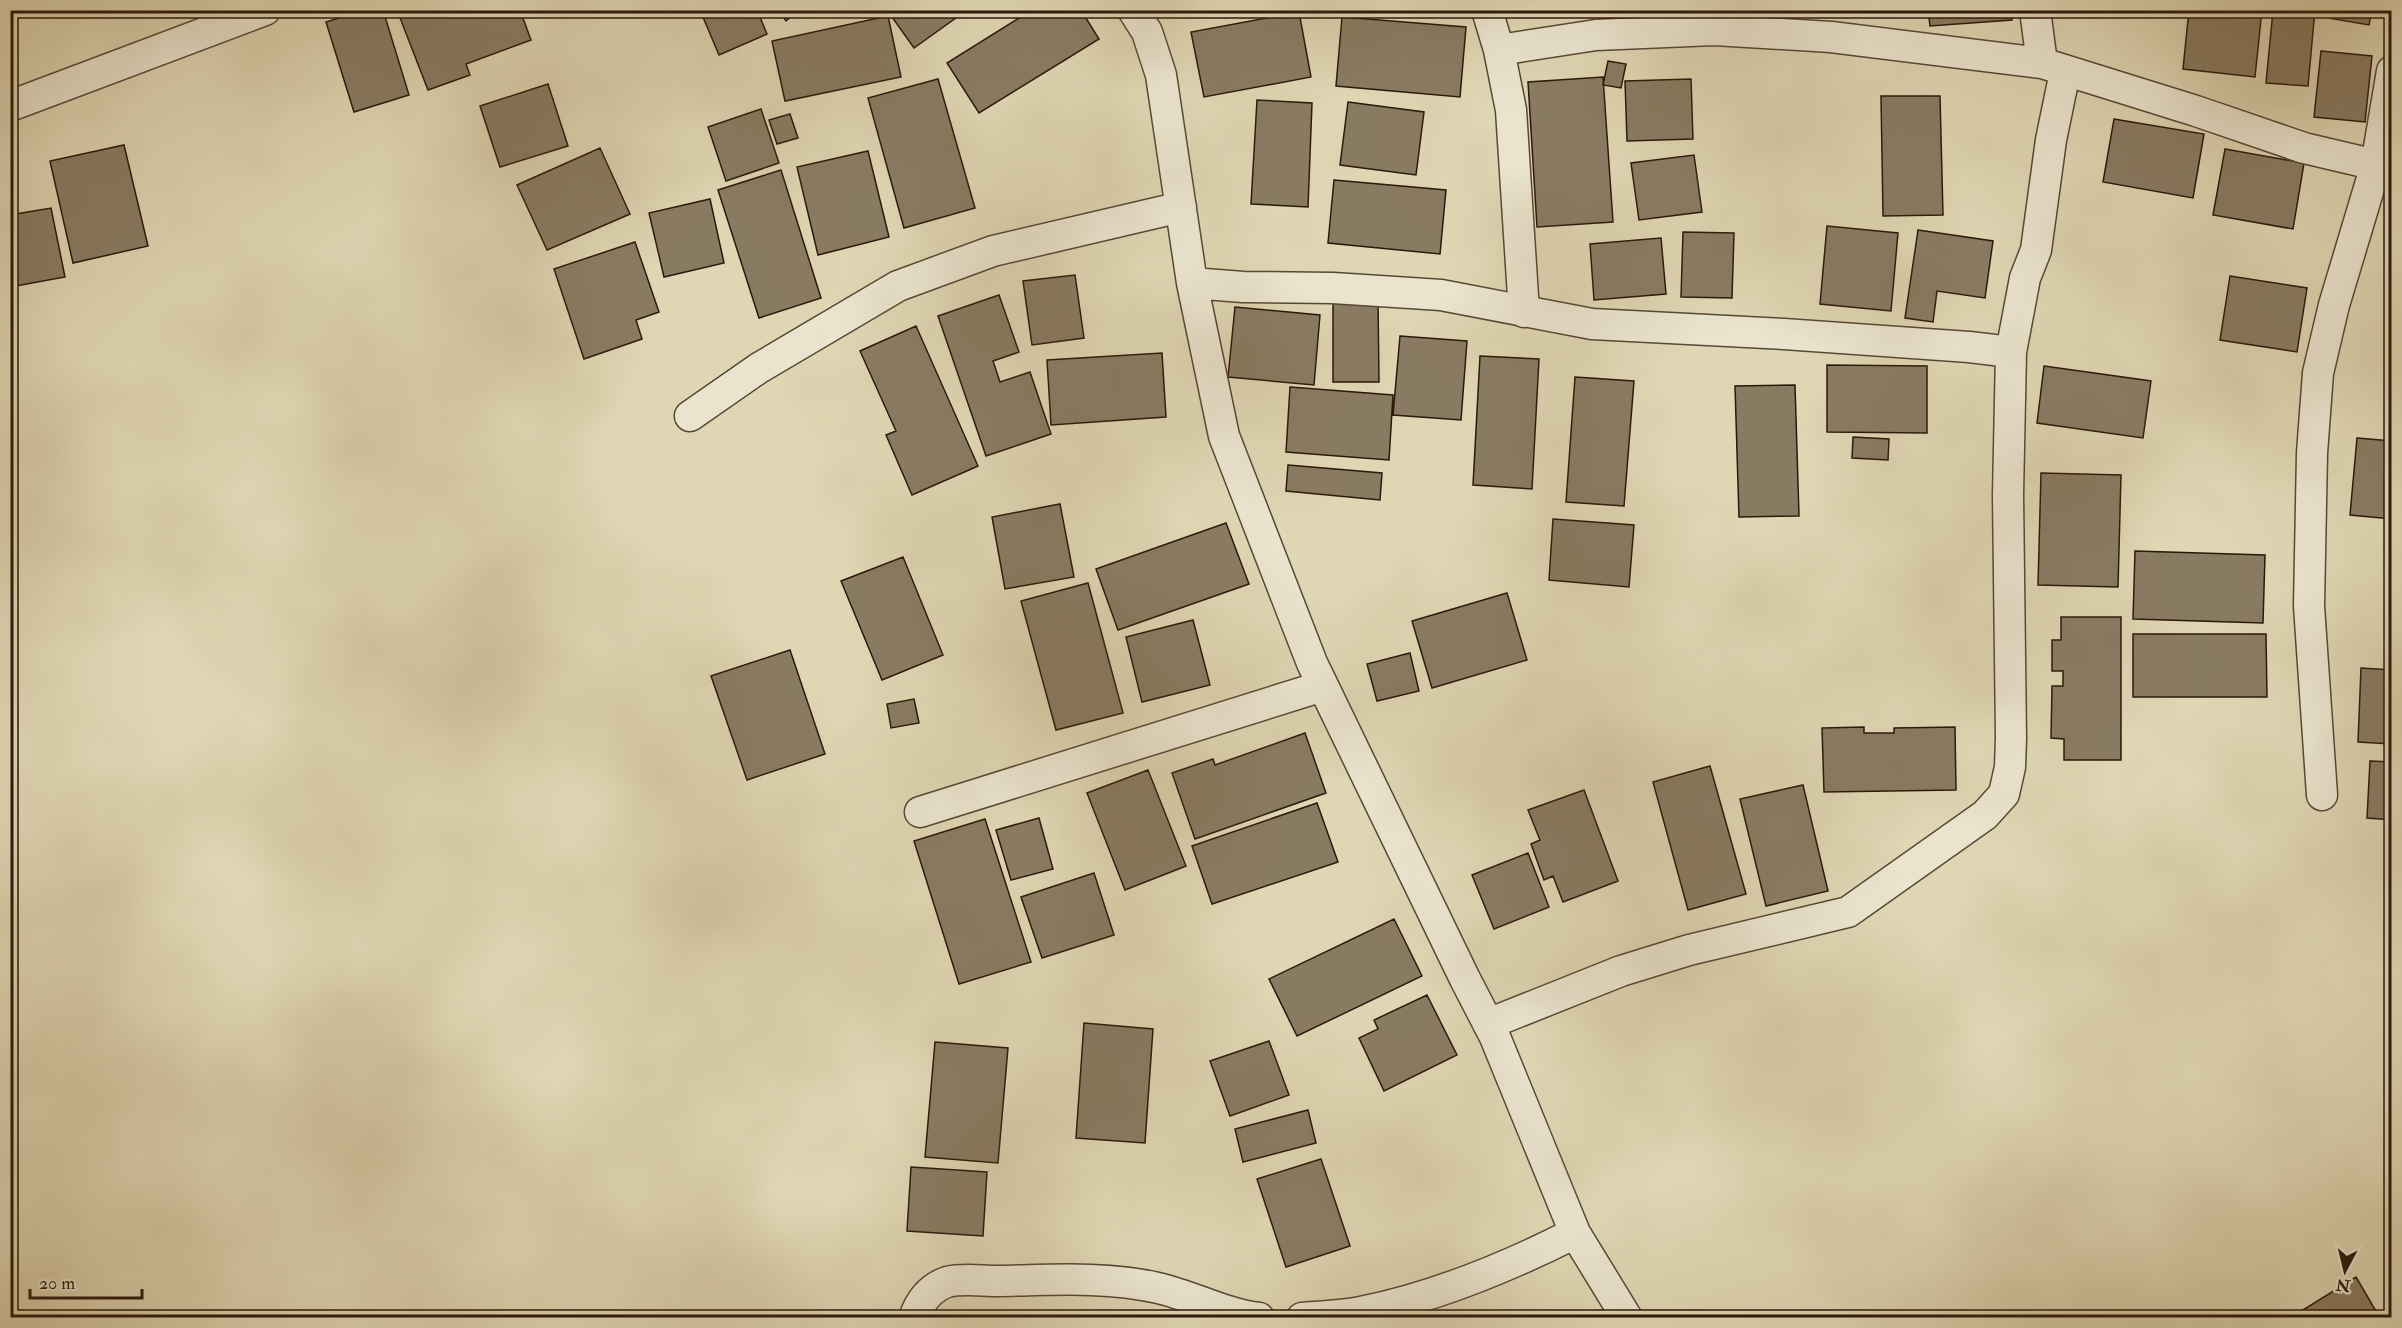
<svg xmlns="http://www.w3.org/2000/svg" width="2402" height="1328" font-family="'IM FELL Double Pica',serif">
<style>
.building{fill:#897b62;stroke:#2b190b;stroke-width:1.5}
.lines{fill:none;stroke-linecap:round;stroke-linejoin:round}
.street-casing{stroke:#584835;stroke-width:33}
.street{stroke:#eae4ce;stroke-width:30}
</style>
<rect width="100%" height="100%" fill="#dfd6b3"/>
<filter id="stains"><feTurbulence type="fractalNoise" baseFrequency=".00333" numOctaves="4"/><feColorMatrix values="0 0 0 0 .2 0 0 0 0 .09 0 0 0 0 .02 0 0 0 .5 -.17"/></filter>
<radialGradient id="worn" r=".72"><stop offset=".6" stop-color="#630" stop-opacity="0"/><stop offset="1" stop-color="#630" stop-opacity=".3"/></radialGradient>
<path class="building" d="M365 10H383L409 95 354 112 326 22Z
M397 10H520L531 40 466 64 470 75 428 90Z
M700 10H757L767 34 719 55Z
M778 10H799L786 21Z
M887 10H967L914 48Z
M1032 10H1081L1099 39 979 113 947 63Z
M1928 10H2011L2012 20 1930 26Z
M2189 10H2262L2255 77 2183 69Z
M2273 10H2315L2308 86 2266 83Z
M2317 10H2372L2369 25 2316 16Z
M1299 12 1311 77 1204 97 1191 32Z
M888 16 901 77 785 101 772 41Z
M1342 17 1466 27 1460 97 1336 86Z
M2321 51 2372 56 2365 122 2314 117Z
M1608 61 1626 64 1621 88 1603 85Z
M1603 77 1613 222 1537 227 1528 82Z
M938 79 975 208 904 228 868 98Z
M1691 79 1693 139 1627 141 1625 81Z
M548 84 568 146 500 167 480 106Z
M1881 96H1940L1943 215 1883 216Z
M1257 100 1312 103 1308 207 1251 204Z
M1348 102 1424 112 1416 175 1340 165Z
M761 109 779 163 726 181 708 127Z
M790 114 798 138 777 144 769 120Z
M2114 119 2204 134 2193 198 2103 182Z
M124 145 148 246 73 263 50 161Z
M600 148 630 214 547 250 517 185Z
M2225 149 2304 163 2293 229 2213 215Z
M868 151 889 237 818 255 797 167Z
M1694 155 1702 212 1639 220 1631 163Z
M781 170 821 298 759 318 718 190Z
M1334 180 1446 190 1440 254 1328 243Z
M710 199 724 263 664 277 649 213Z
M51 208 65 277 10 287V215Z
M1827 226 1898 233 1891 311 1820 304Z
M1918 230 1993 241 1985 298 1937 291 1933 322 1905 318Z
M1683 232 1734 233 1732 298 1681 297Z
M1661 238 1666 294 1594 300 1590 244Z
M635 242 659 312 636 320 642 339 584 359 554 269Z
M1075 275 1084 338 1032 345 1023 281Z
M2230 276 2307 288 2297 352 2220 340Z
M999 295 1019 352 993 361 1000 382 1030 372 1051 434 986 456 938 316Z
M1378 300 1379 382H1333V301Z
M1235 307 1320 315 1314 385 1228 377Z
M916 326 978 466 912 495 886 435 896 431 860 351Z
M1400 336 1467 341 1461 420 1393 415Z
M1162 353 1166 417 1051 425 1047 360Z
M1480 356 1539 359 1532 489 1473 485Z
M1827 365 1927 366V433L1827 432Z
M2044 366 2151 381 2143 438 2037 423Z
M1575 377 1634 381 1624 506 1566 502Z
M1795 385 1799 516 1739 517 1735 386Z
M1290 387 1393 395 1389 460 1286 452Z
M1853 437 1889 439 1888 460 1852 458Z
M2357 438 2392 441V519L2350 515Z
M1288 465 1382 473 1380 500 1286 491Z
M2041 473 2121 475 2118 587 2038 585Z
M1060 504 1074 577 1005 589 992 517Z
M1553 519 1634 525 1629 587 1549 580Z
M1226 523 1249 584 1118 630 1096 569Z
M2135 551 2265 555 2263 623 2133 619Z
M903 557 943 655 882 680 841 581Z
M1088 583 1123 713 1056 730 1021 601Z
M1507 593 1527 660 1432 688 1412 621Z
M2061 617H2121V760H2064V739L2051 738 2052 686H2063V671H2052V640H2061Z
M1193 620 1210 685 1142 702 1126 637Z
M2133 634H2266L2267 697H2133Z
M790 650 825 754 747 780 711 676Z
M1410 653 1419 691 1377 701 1367 664Z
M2361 668 2392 670V744L2358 742Z
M914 699 919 723 891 728 887 704Z
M1864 727V733H1894V728L1955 727 1956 790 1824 792 1822 728Z
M1305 733 1326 793 1195 839 1172 773 1213 759 1215 765Z
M2370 761 2392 762V820L2367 818Z
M1710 766 1746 894 1688 910 1653 782Z
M1148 770 1186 866 1125 890 1087 793Z
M1803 785 1828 891 1766 906 1740 799Z
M1584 790 1618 881 1563 902 1553 876 1544 880 1531 844 1540 840 1528 810Z
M1317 803 1338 862 1212 904 1192 846Z
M1039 818 1053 869 1011 880 996 830Z
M985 819 1031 962 959 984 914 841Z
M1528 853 1549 907 1494 929 1472 875Z
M1094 873 1114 935 1042 958 1021 897Z
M1394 919 1422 976 1297 1036 1269 979Z
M1427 995 1457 1055 1384 1091 1359 1038 1378 1029 1374 1020Z
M1084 1023 1153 1029 1145 1143 1076 1138Z
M1269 1041 1289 1095 1230 1116 1210 1061Z
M935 1042 1008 1048 998 1163 925 1157Z
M1308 1110 1316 1143 1243 1162 1235 1129Z
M1321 1159 1350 1246 1286 1267 1257 1179Z
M911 1167 987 1172 983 1236 907 1231Z
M2356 1277 2380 1318H2290Z"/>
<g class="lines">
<defs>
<path id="street" d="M1133 10 1147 32 1161 75 1192 283 1243 287 1333 288 1441 295 1592 324 1784 334 1969 347 2011 352 2025 278 2036 250 2051 140 2065 72
M1487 10 1499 50 1511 110 1524 312
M2035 10 2042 63
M1499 50 1596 35 1714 30 1831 37 2042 63 2196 111 2304 148 2376 165 2392 71
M10 106 265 10
M1192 283 1224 436 1312 663 1465 979 1495 1037 1575 1233 1627 1318
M690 416 759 368 898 286 993 251 1181 207
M2322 795 2309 606 2312 453 2318 373 2334 305 2376 165
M920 812 1323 686
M1488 1024 1621 971 1689 950 1848 912 1985 815 2004 794 2010 767 2011 738 2008 495 2011 352
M914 1318C920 1301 930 1288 947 1282 962 1278 982 1281 998 1281 1050 1280 1107 1276 1158 1288 1193 1296 1224 1314 1259 1318
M1302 1318C1321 1316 1342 1316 1361 1312 1436 1297 1506 1268 1575 1233"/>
</defs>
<use href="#street" class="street-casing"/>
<use href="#street" class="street"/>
</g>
<rect width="2402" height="1328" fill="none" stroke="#dfd6b3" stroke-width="36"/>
<rect x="12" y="12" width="2378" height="1304" fill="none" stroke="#2b190b" stroke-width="3"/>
<rect x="18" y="18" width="2366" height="1292" fill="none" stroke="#2b190b" stroke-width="1.5"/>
<g transform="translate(2345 1271) rotate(187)" stroke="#eae4ce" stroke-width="4.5" paint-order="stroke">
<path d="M0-4.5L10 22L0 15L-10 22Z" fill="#2b190b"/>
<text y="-9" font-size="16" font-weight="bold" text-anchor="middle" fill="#2b190b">N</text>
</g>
<path d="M30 1289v9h112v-9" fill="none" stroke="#2b190b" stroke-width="3"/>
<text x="39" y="1289" font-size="18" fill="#2b190b" stroke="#eae4ce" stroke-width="4.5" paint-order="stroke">20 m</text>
<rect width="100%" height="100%" filter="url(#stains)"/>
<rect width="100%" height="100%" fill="url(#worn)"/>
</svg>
